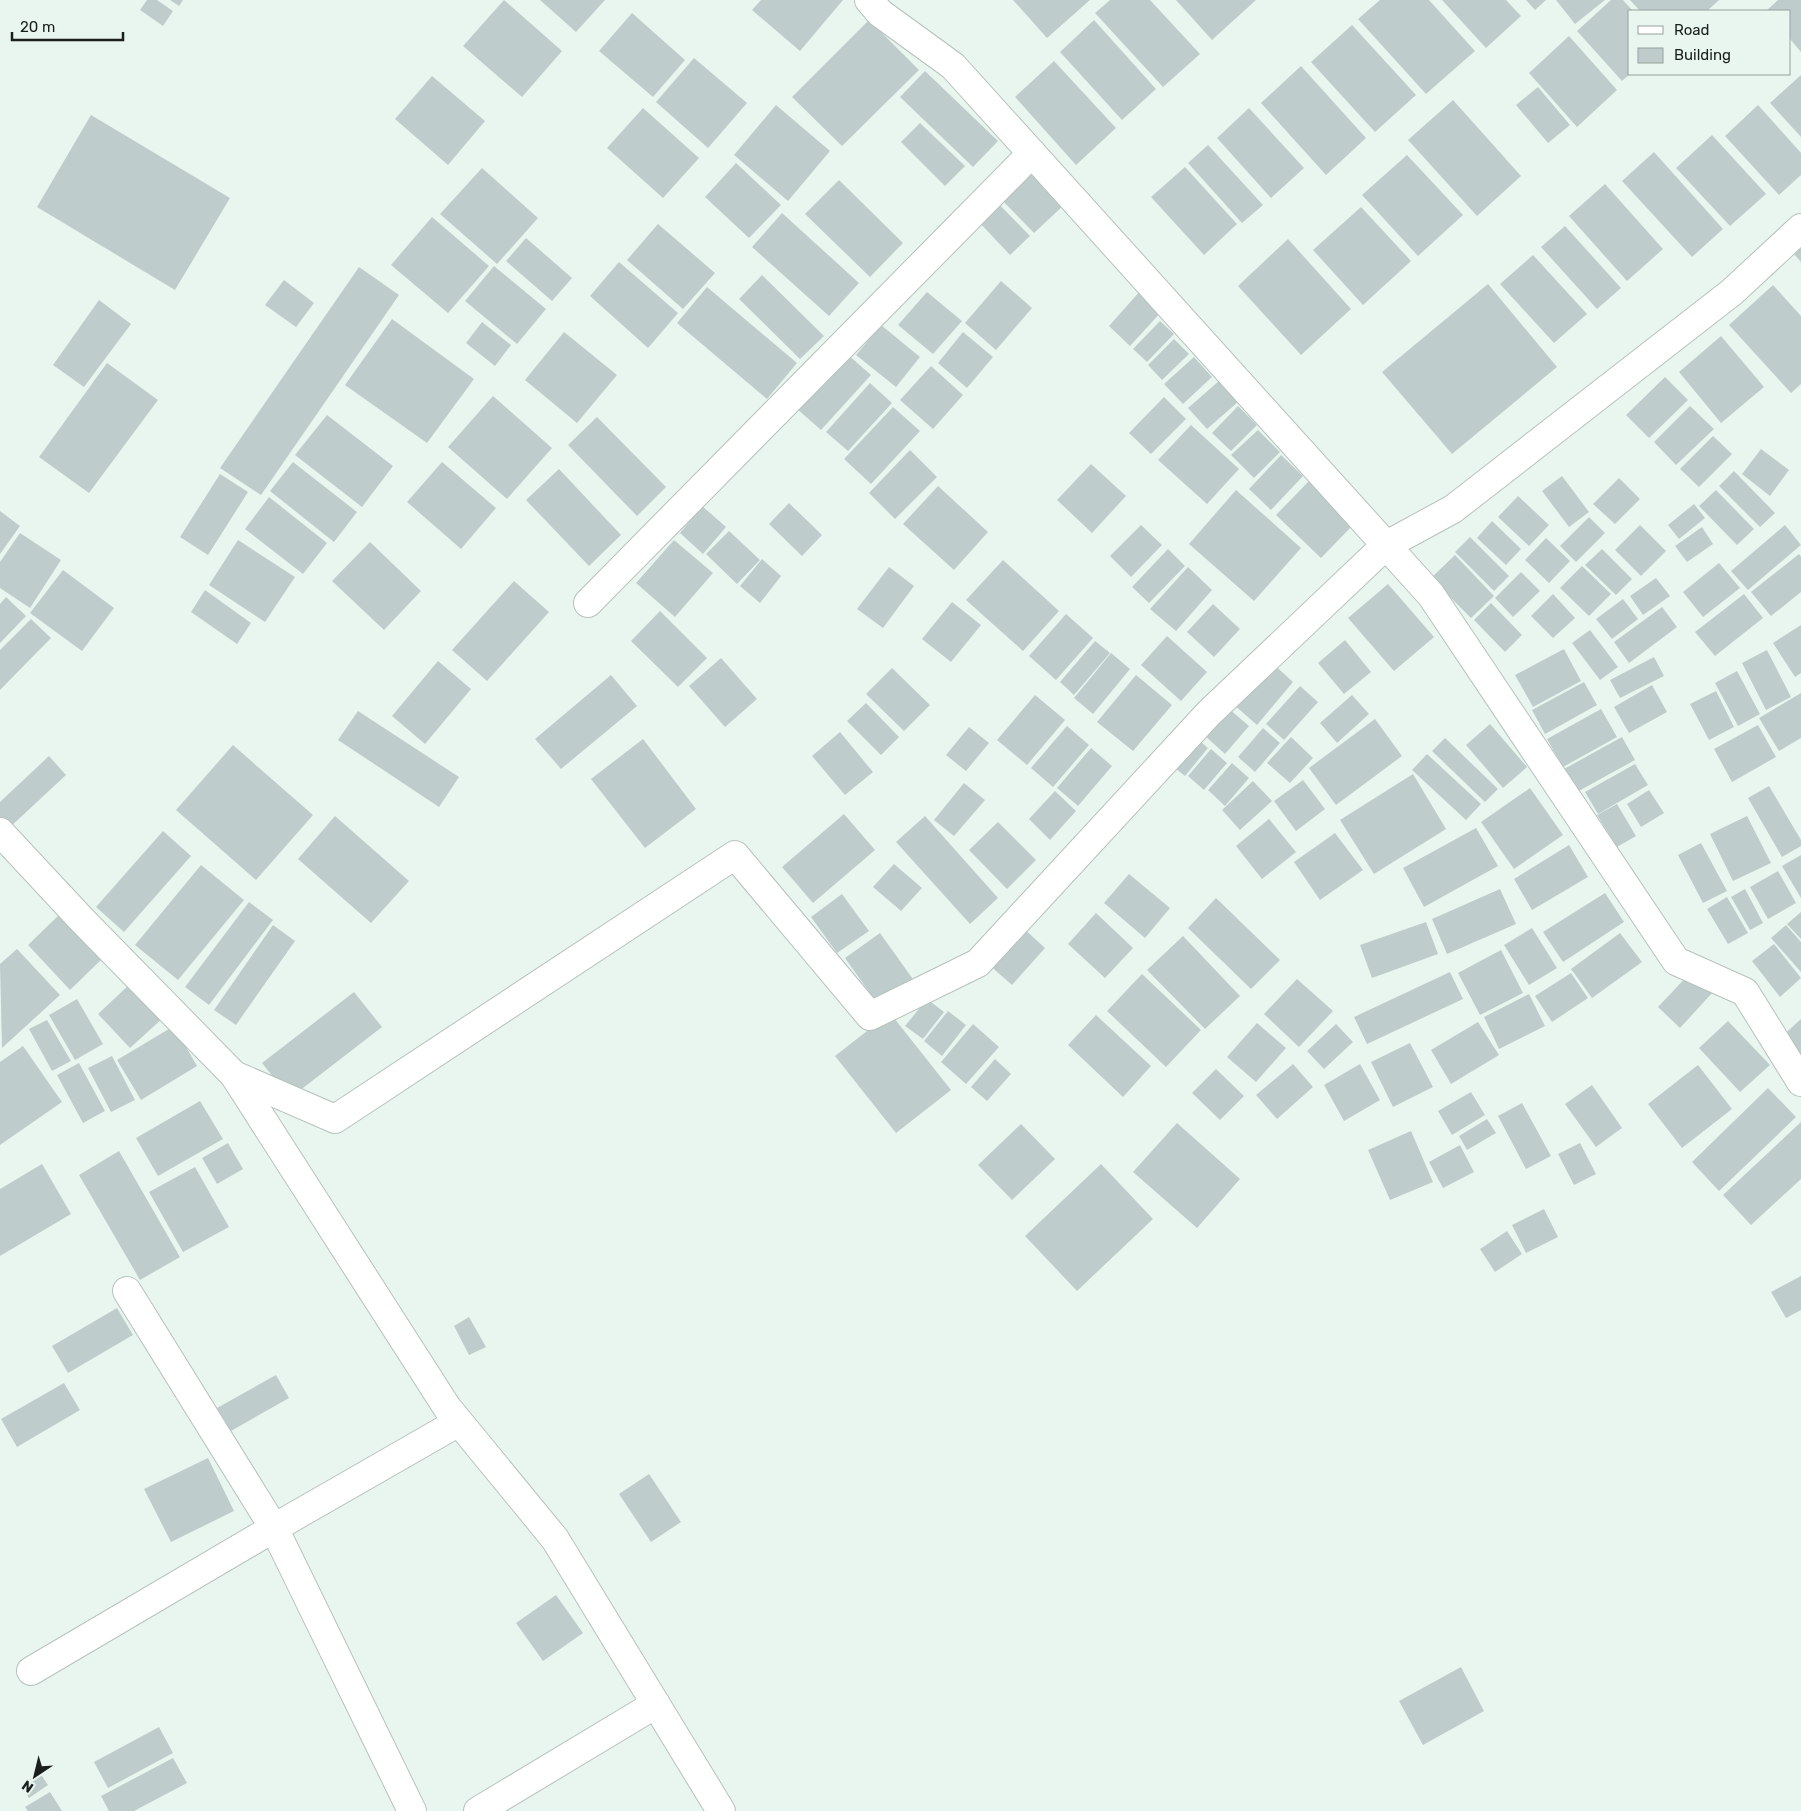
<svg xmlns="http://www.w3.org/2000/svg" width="1801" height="1811" font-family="Rubik,sans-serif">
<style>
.building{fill:#becdcc}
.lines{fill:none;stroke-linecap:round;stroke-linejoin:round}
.street-casing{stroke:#b6c2bc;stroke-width:30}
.street{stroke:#fff;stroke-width:28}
</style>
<rect width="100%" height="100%" fill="#e9f6ef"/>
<path class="building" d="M147 0H157L173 11 163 26 140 10Z
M170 0H183L179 6Z
M504 0 562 51 522 97 463 46Z
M540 0H605L576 32Z
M761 0H843L800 51 752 10Z
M1013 0H1090L1047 38Z
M1110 0H1150L1200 54 1163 87 1095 13Z
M1176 0H1256L1212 40Z
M1380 0H1429L1475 51 1426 94 1358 19Z
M1442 0H1506L1521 16 1486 48Z
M1526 0H1546L1535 10Z
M1556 0H1605L1575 24Z
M1611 0H1623L1633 11H1630V74L1622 81 1577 31Z
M1630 0H1719L1707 11H1640Z
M1778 0H1801V52L1790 39V11H1766Z
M632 13 685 60 653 97 599 51Z
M869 20 919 70 842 146 792 97Z
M1094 20 1156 89 1122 120 1060 52Z
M1352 25 1416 95 1375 132 1311 62Z
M1569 36 1617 90 1577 127 1529 73Z
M694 58 747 103 708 148 656 102Z
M1054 61 1116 128 1076 165 1015 97Z
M1301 66 1366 138 1326 175 1261 103Z
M925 71 998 141 973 167 900 97Z
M1801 75V137L1770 103Z
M432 76 485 121 448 165 395 119Z
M1538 87 1570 125 1548 143 1516 105Z
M1453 100 1521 176 1477 216 1408 140Z
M776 105 830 151 788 201 734 155Z
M1758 105 1801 153V175L1779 195 1725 136Z
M643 108 699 158 663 198 607 148Z
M1249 108 1304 168 1271 198 1217 138Z
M91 115 230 198 175 290 37 207Z
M920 123 965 166 945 186 901 142Z
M1712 135 1766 194 1730 226 1676 168Z
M1208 145 1263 205 1242 223 1188 163Z
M1654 152 1723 229 1692 257 1622 181Z
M1407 155 1463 215 1418 256 1362 195Z
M736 163 781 205 749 238 705 197Z
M1185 167 1237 224 1204 255 1151 197Z
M482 168 538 218 497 264 440 214Z
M1029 170 1064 205 1034 233 1000 198Z
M839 180 903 243 870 277 805 214Z
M1605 184 1663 249 1627 281 1569 216Z
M997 202 1030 236 1010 255 978 221Z
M1361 207 1411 261 1363 305 1313 250Z
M782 213 859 283 829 316 752 247Z
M432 217 489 266 448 313 391 265Z
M658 224 715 273 683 309 627 260Z
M1565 226 1621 288 1597 309 1541 247Z
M526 238 572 278 552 301 506 261Z
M1288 239 1351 309 1301 355 1238 286Z
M1801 246V262L1793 253Z
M1533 255 1587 314 1554 343 1500 284Z
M619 262 678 313 648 348 590 296Z
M494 266 546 309 517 344 465 301Z
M359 267 399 295 261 495 220 468Z
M762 275 824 336 800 359 739 299Z
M284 280 314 303 296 327 265 305Z
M1001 281 1032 308 996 350 965 323Z
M1488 284 1557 367 1452 454 1382 372Z
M1773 285 1801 316V384L1791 393 1729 325Z
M707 287 797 363 767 399 677 323Z
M1141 290 1163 310 1130 346 1109 326Z
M927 292 962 321 933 354 898 325Z
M99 300 131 324 84 387 53 365Z
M392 319 474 379 427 443 345 385Z
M1160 321 1174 334 1147 362 1133 349Z
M482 322 511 345 495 366 466 343Z
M881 325 920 357 896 387 856 355Z
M564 332 617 375 577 423 525 380Z
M963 332 993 357 967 388 938 363Z
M1721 336 1764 387 1721 423 1679 372Z
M1174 339 1189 354 1162 380 1148 365Z
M846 353 871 375 821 430 796 408Z
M1194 357 1212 377 1183 404 1164 384Z
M107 363 158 400 89 493 39 457Z
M931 366 963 395 933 429 900 400Z
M1665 377 1688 400 1649 438 1626 415Z
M1219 381 1238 402 1207 429 1188 408Z
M870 383 892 403 848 451 826 432Z
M493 396 552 448 507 499 448 447Z
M1164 397 1186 419 1151 454 1129 433Z
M1238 406 1257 425 1231 451 1212 433Z
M1690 406 1714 429 1676 465 1654 442Z
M893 407 920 431 871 484 844 459Z
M327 415 393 466 362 507 295 455Z
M597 417 666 487 637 516 568 445Z
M1191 425 1239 469 1207 504 1158 460Z
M1258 430 1280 452 1254 478 1231 455Z
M1713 436 1732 454 1699 487 1680 469Z
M1761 449 1789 470 1770 496 1742 474Z
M910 450 937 477 895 519 869 493Z
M1281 455 1303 476 1271 510 1249 489Z
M293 462 357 512 334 542 270 491Z
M442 462 496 508 461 549 407 502Z
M1091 464 1126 496 1092 533 1057 500Z
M559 469 621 535 589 566 526 500Z
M1734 471 1775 513 1760 527 1719 486Z
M220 474 248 492 208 555 180 537Z
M1562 476 1589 512 1569 527 1542 491Z
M1619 478 1640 499 1615 524 1593 504Z
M1309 481 1354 524 1321 558 1276 515Z
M938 486 988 532 954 570 903 524Z
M1236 490 1301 548 1254 601 1189 544Z
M1716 490 1754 529 1737 545 1699 506Z
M1518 496 1549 525 1529 546 1498 517Z
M269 497 327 543 303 574 245 529Z
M789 503 822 535 802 556 769 524Z
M1694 504 1705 518 1679 539 1668 525Z
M702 506 726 527 703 554 680 533Z
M0 511 20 526 0 554Z
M1589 517 1605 533 1576 562 1560 546Z
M1492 521 1521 549 1506 565 1477 538Z
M1141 525 1162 545 1131 577 1110 556Z
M1640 525 1666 551 1641 576 1615 550Z
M1785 525 1801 545 1748 590 1731 571Z
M1702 527 1713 544 1687 562 1675 546Z
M729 531 760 560 737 584 706 554Z
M20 533 61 560 30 608 0 588V562Z
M1470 537 1509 576 1494 591 1455 552Z
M1546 538 1570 561 1549 583 1525 560Z
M238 540 295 577 265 622 209 585Z
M674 540 713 573 675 617 636 583Z
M370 542 421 591 384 630 332 581Z
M1168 549 1185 566 1149 603 1132 587Z
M1602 549 1632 579 1616 595 1585 565Z
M1799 554 1801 557V592L1771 616 1751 592Z
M1455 555 1494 596 1471 618 1431 578Z
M762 559 781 576 760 603 740 586Z
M1003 560 1059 611 1023 651 966 600Z
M1719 563 1740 588 1703 617 1683 592Z
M1582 566 1611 594 1589 616 1560 588Z
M889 567 914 586 883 628 857 609Z
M1188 567 1212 590 1176 631 1150 609Z
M63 570 114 608 82 651 30 613Z
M1521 572 1540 591 1513 617 1495 598Z
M1656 578 1670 596 1643 615 1630 596Z
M514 581 549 612 487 681 452 650Z
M1388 584 1434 637 1394 671 1348 618Z
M205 590 251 623 237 644 191 612Z
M1553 594 1575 618 1553 638 1531 616Z
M1744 594 1763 618 1715 656 1695 632Z
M6 597 26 616 0 643V604Z
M1623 599 1638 619 1612 639 1596 619Z
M952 602 981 625 951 662 922 639Z
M1491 603 1522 635 1505 652 1474 620Z
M1213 604 1240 629 1214 657 1187 632Z
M1662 607 1677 627 1629 663 1614 642Z
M660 611 707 658 678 687 631 641Z
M1066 614 1093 638 1056 680 1029 656Z
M31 619 51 638 0 690V650Z
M1801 625V673L1795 677 1773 643Z
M1590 630 1618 667 1600 680 1572 643Z
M1167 636 1207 672 1181 701 1141 665Z
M1345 640 1371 672 1344 694 1318 663Z
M1095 641 1110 653 1074 695 1060 682Z
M1564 649 1581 681 1533 707 1515 675Z
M1767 650 1791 697 1766 710 1742 663Z
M1111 653 1130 669 1093 714 1074 698Z
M1654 657 1664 676 1620 698 1610 680Z
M721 658 757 699 725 727 689 686Z
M438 661 471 689 425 744 392 716Z
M1270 661 1293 682 1257 725 1233 704Z
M892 668 930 705 904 731 866 694Z
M1737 671 1760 714 1738 726 1715 683Z
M611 675 637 706 561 769 535 739Z
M1136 675 1172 705 1133 751 1097 722Z
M1584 682 1597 705 1545 734 1532 710Z
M1652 685 1667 712 1629 733 1614 707Z
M1300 686 1318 702 1284 740 1266 724Z
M1716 691 1734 727 1709 740 1690 704Z
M1801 693V738L1779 751 1759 718Z
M1035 695 1065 720 1027 765 997 740Z
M1352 695 1369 714 1337 743 1320 723Z
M866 703 899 737 881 755 847 721Z
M1228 708 1249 726 1225 754 1204 735Z
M1601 709 1617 737 1563 767 1547 739Z
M358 711 459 777 439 807 338 740Z
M1375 719 1402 756 1336 805 1309 768Z
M1490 724 1527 767 1503 788 1466 745Z
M1758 725 1776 757 1732 782 1714 749Z
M1067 726 1089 745 1053 787 1031 768Z
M969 727 989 743 966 771 946 755Z
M1263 728 1280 743 1255 772 1238 757Z
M840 732 873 772 845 795 812 756Z
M1194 736 1208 748 1185 776 1170 764Z
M1291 737 1313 758 1290 783 1267 763Z
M1622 737 1635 760 1577 792 1564 769Z
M1445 738 1498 789 1485 802 1432 751Z
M643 739 696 809 645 848 591 779Z
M233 745 313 815 256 880 176 810Z
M1091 748 1112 766 1078 806 1057 788Z
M1211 749 1227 763 1204 790 1188 776Z
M1427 754 1481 804 1466 820 1412 770Z
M49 756 66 775 8 829 0 821V802Z
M1232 763 1249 778 1225 806 1208 790Z
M1635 764 1648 785 1598 814 1585 792Z
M1413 774 1446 829 1374 874 1340 820Z
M1303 780 1325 809 1296 831 1274 801Z
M1253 781 1272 801 1240 830 1222 810Z
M964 783 985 800 954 836 934 820Z
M1769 786 1801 840V846L1782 857 1748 798Z
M1530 788 1563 835 1514 869 1481 822Z
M1649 790 1664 813 1641 827 1627 804Z
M1055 791 1076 811 1050 840 1029 819Z
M1617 804 1636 836 1617 847 1597 815Z
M844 814 875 850 813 903 782 867Z
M335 816 409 881 371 923 298 859Z
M925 816 998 898 970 924 896 842Z
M1747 816 1771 863 1733 881 1710 834Z
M1269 819 1296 852 1262 879 1236 846Z
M998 822 1036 860 1007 889 969 850Z
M1476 828 1498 866 1424 907 1403 868Z
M163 831 191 856 124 932 96 907Z
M1335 833 1363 870 1320 900 1294 862Z
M1701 843 1727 891 1703 903 1678 855Z
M1569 845 1588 877 1532 910 1514 879Z
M1801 855V898L1782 866Z
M894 864 922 888 901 911 873 887Z
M201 865 244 900 178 980 135 945Z
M1778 871 1796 903 1768 919 1750 887Z
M1129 874 1170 908 1145 938 1104 903Z
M1500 889 1516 924 1447 954 1432 919Z
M1745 889 1763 923 1750 930 1731 897Z
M1605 893 1624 922 1563 962 1543 932Z
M842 894 869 931 837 953 811 917Z
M1727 897 1748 933 1728 944 1707 909Z
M1216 898 1280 960 1251 989 1188 928Z
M249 902 273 920 209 1005 185 987Z
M1801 912V939L1787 924Z
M61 913 104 957 70 990 28 945Z
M1096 913 1133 948 1105 978 1068 944Z
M1426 922 1438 954 1372 978 1360 945Z
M273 925 295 941 236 1025 214 1010Z
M1786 925 1801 942V972L1771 938Z
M1021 926 1045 948 1012 985 987 963Z
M1532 928 1557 968 1529 985 1504 945Z
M880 933 915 982 879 1006 845 958Z
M1620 933 1642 962 1592 998 1571 969Z
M1183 936 1240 996 1205 1029 1147 970Z
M1774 944 1801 978 1780 997 1752 961Z
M17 949 60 995 2 1048 0 964Z
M1501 950 1523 993 1480 1015 1458 973Z
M1450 972 1463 999 1367 1044 1354 1017Z
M1691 972 1713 992 1680 1028 1658 1007Z
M1571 973 1588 998 1552 1022 1535 996Z
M1142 974 1201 1030 1166 1067 1107 1011Z
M1297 979 1333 1011 1299 1047 1264 1014Z
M131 983 164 1017 130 1048 98 1014Z
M354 992 382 1027 290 1098 262 1063Z
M1529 994 1545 1026 1499 1049 1484 1017Z
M77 999 103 1044 75 1060 49 1015Z
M927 999 944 1012 923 1039 905 1026Z
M948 1011 966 1025 942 1056 924 1041Z
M890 1013 951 1090 896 1133 835 1056Z
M1096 1015 1151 1066 1123 1097 1068 1045Z
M1801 1019V1063L1779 1039Z
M47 1020 71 1061 52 1071 29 1029Z
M1728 1021 1770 1065 1740 1092 1699 1048Z
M1478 1022 1499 1055 1451 1084 1431 1050Z
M1257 1023 1286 1048 1256 1082 1227 1057Z
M973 1024 999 1047 966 1084 941 1062Z
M1336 1024 1353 1042 1324 1069 1307 1051Z
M174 1026 197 1066 141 1100 117 1060Z
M1410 1043 1433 1087 1393 1107 1371 1062Z
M23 1046 62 1102 0 1145V1062Z
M112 1056 135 1100 111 1112 88 1068Z
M995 1059 1011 1074 987 1101 971 1087Z
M79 1063 105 1111 83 1123 57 1075Z
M1293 1064 1313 1087 1277 1119 1256 1095Z
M1360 1064 1380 1100 1344 1121 1324 1085Z
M1698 1065 1732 1109 1682 1148 1648 1104Z
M1216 1069 1244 1096 1220 1120 1192 1093Z
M1592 1085 1622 1128 1596 1147 1565 1104Z
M1768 1088 1796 1117 1719 1191 1692 1162Z
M1471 1092 1485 1115 1452 1135 1438 1111Z
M200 1101 223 1139 158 1176 136 1138Z
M1522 1103 1551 1156 1526 1169 1498 1116Z
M1487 1119 1496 1133 1467 1150 1459 1136Z
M1801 1122V1179L1751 1225 1723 1195Z
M1177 1123 1240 1179 1197 1228 1133 1172Z
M1021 1124 1055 1159 1012 1200 978 1165Z
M1411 1131 1433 1182 1390 1200 1368 1150Z
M228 1143 243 1169 217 1184 202 1158Z
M1580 1143 1596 1174 1574 1185 1558 1154Z
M1460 1145 1474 1172 1443 1188 1429 1162Z
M119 1151 180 1257 140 1280 79 1175Z
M42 1164 71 1214 0 1256V1189Z
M1101 1164 1153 1219 1077 1291 1025 1236Z
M195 1167 229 1227 183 1252 149 1192Z
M1544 1209 1558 1237 1526 1253 1512 1225Z
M1507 1231 1522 1254 1495 1272 1480 1249Z
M1801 1276V1310L1786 1318 1771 1292Z
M117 1308 133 1335 68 1373 52 1346Z
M469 1317 486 1347 469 1355 454 1326Z
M276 1375 289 1398 222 1436 208 1413Z
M64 1383 80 1410 17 1447 1 1419Z
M208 1458 234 1511 171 1542 144 1489Z
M649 1474 681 1522 651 1542 619 1494Z
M556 1595 583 1633 543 1661 516 1623Z
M1461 1667 1484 1711 1423 1745 1399 1701Z
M159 1727 173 1753 108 1788 94 1762Z
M173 1758 187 1783 134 1811H109L101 1796Z
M40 1773 48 1785 29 1798 21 1785Z
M50 1792 62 1811H28L25 1807Z"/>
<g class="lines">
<defs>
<path id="street" d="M869 0 880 13 953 66 1431 595 1676 961 1745 992 1801 1082
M588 603 1032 153
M0 832 83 921 234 1075 457 1423 274 1528 127 1291
M234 1075 335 1119 735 855 870 1016 978 963 1209 713 1385 546 1453 509 1732 292 1801 228
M450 1411 555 1539 721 1811
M31 1671 274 1528 412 1811
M478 1811 656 1704"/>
</defs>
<use href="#street" class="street-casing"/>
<use href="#street" class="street"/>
</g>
<rect x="1628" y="10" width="162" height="65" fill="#e9f6ef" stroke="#96a09b"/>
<rect x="1638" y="26" width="25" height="8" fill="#ffffff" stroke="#96a09b"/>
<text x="1674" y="35" font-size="15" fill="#1a1e1c">Road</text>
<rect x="1638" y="48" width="25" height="15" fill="#becdcc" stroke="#96a09b"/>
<text x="1674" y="60" font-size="15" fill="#1a1e1c">Building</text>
<g transform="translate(35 1776) rotate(215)" stroke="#e9f6ef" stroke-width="4" paint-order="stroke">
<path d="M0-4L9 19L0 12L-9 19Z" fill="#1a1e1c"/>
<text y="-8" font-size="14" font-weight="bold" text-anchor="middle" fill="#1a1e1c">N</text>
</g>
<path d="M12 32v8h111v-8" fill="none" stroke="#1a1e1c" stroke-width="2.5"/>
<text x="20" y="32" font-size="15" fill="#1a1e1c" stroke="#e9f6ef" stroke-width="4" paint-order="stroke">20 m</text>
</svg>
